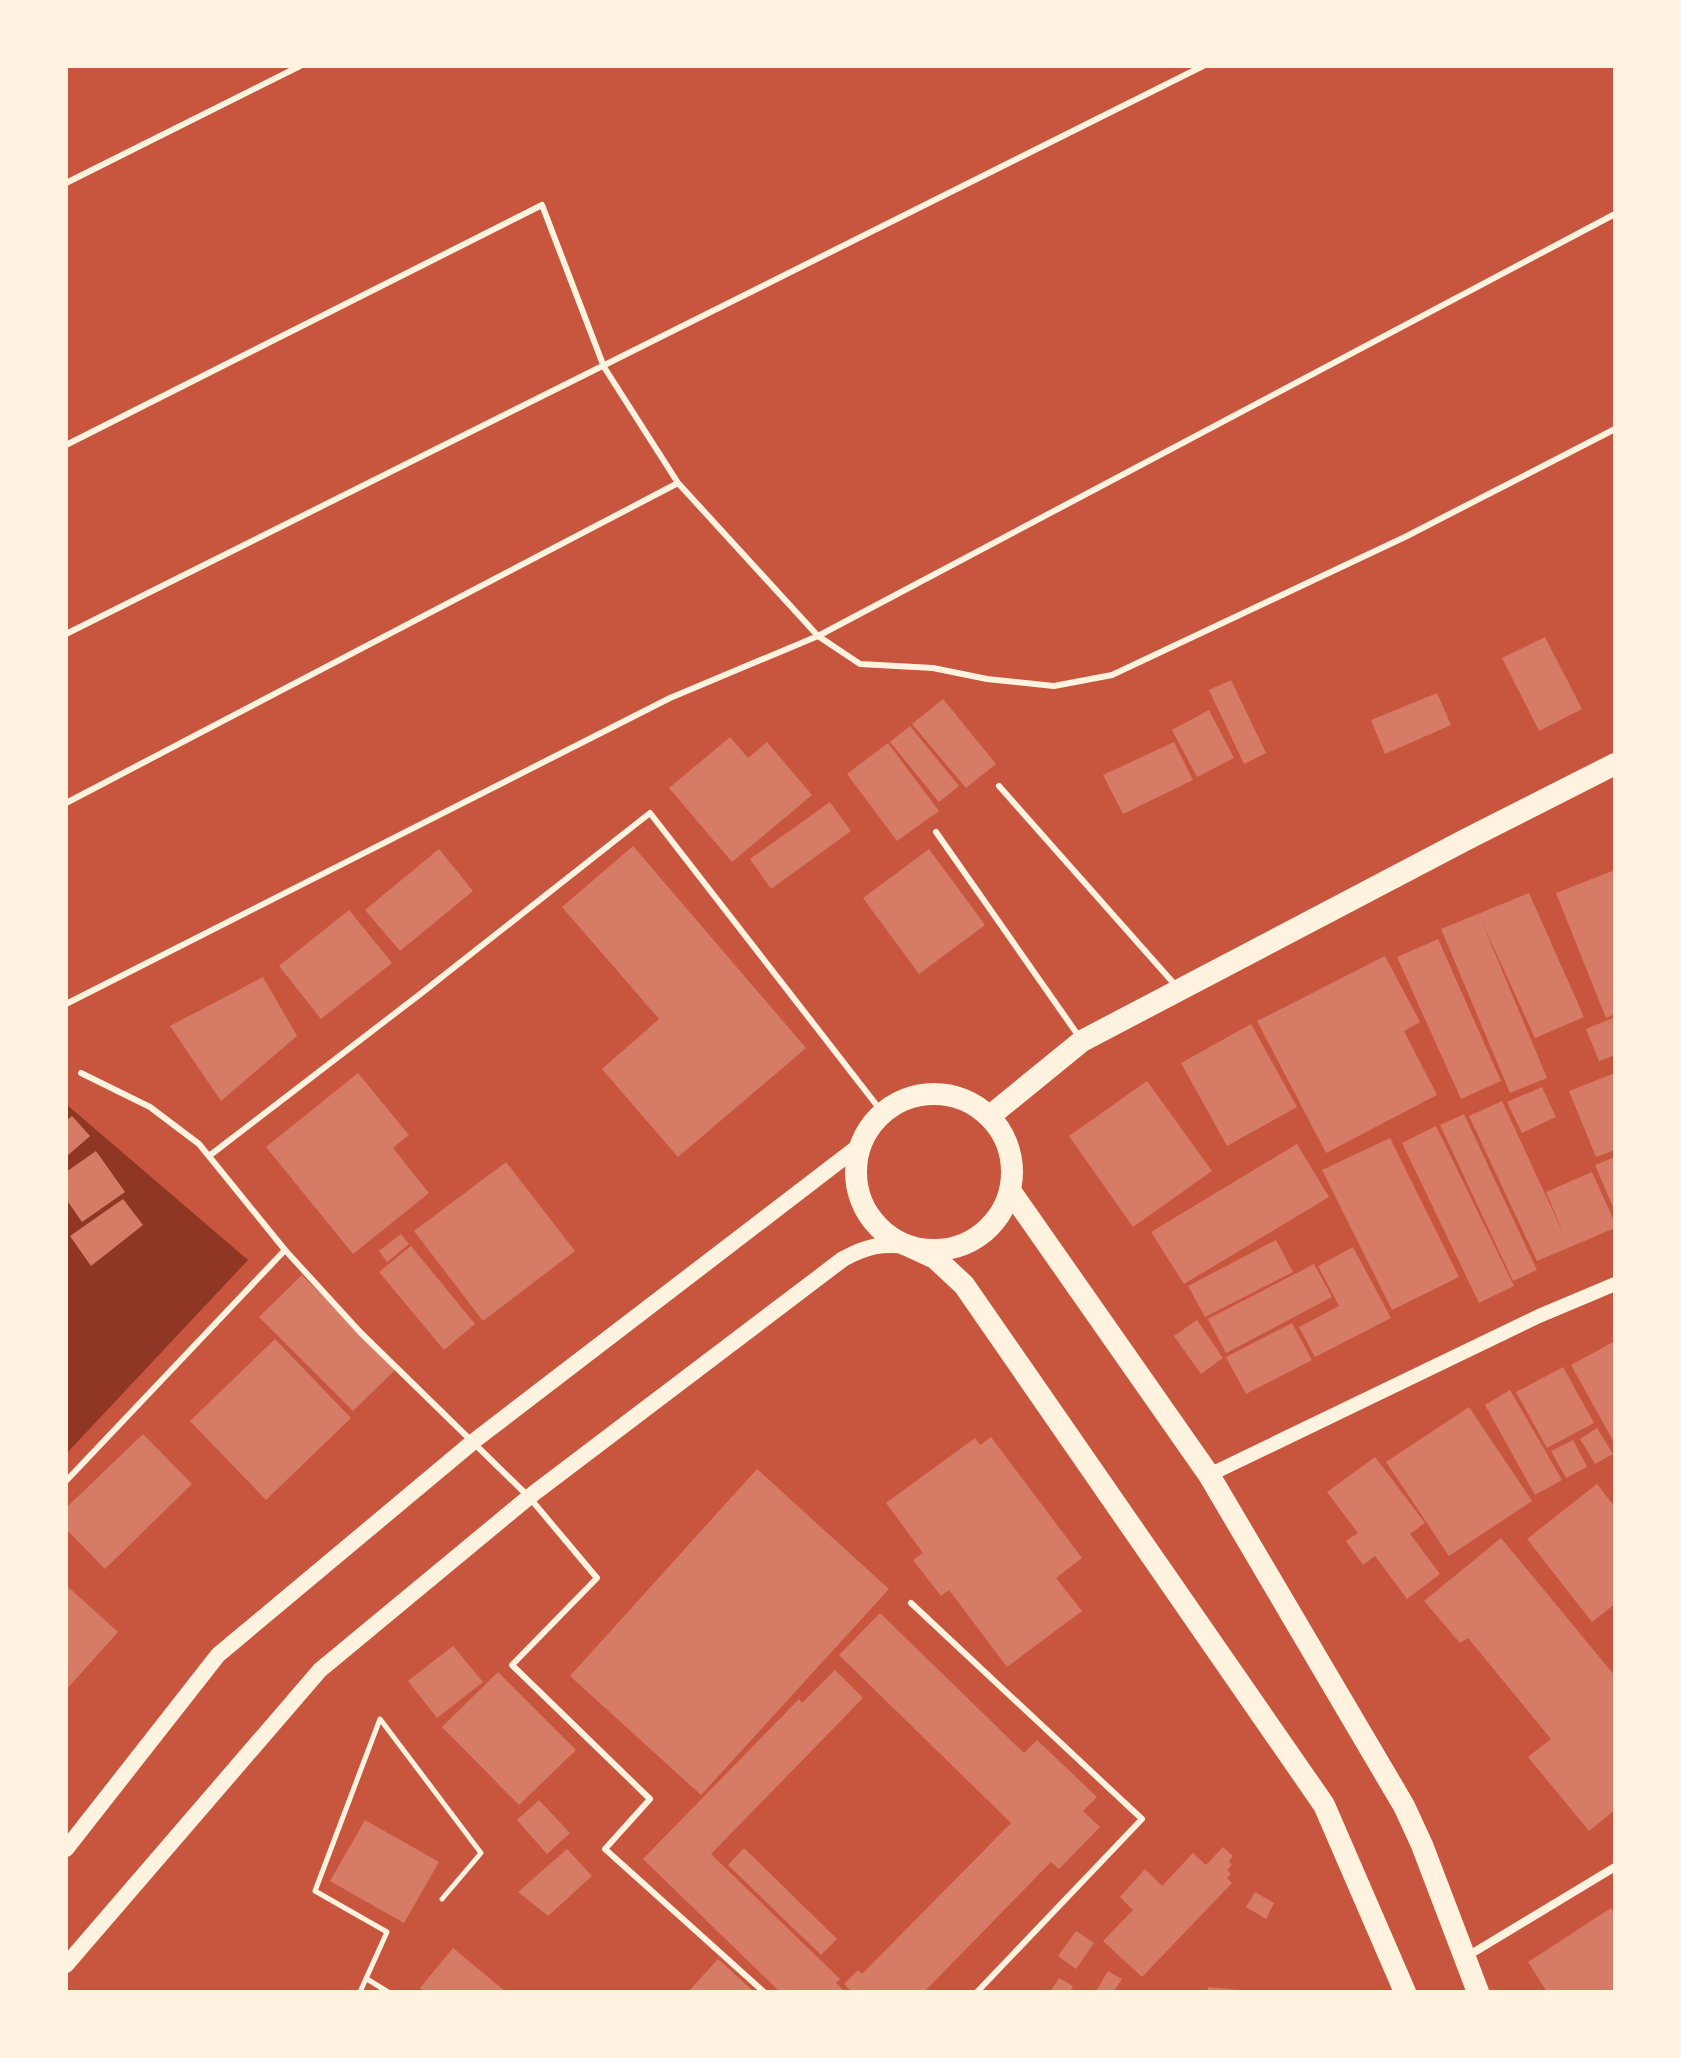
<svg xmlns="http://www.w3.org/2000/svg" width="1681" height="2058" font-family="'Titillium Web',sans-serif">
<style>
.water{fill:#8f3625}
.building{fill:#d67c66}
.lines{fill:none;stroke-linecap:round;stroke-linejoin:round}
.path{stroke:#fff3e0;stroke-width:5}
.service{stroke:#fff3e0;stroke-width:6}
.minor{stroke:#fff3e0;stroke-width:8}
.tertiary{stroke:#fff3e0;stroke-width:14}
.secondary{stroke:#fff3e0;stroke-width:16}
.trunk{stroke:#fff3e0;stroke-width:22}
</style>
<rect width="100%" height="100%" fill="#c8553d"/>
<path class="water" d="M66 1104 248 1260 66 1454Z"/>
<path class="building" d="M1545 637 1582 709 1539 731 1502 658Z
M1231 680 1266 753 1244 764 1209 690Z
M1437 693 1451 725 1385 754 1371 720Z
M943 699 996 764 966 788 912 724Z
M1209 710 1234 758 1197 777 1172 730Z
M910 726 959 786 939 802 890 742Z
M730 737 748 758 767 742 812 795 732 862 669 788Z
M1174 742 1193 780 1123 814 1103 775Z
M888 743 939 811 897 841 847 774Z
M830 802 851 831 771 889 750 859Z
M633 846 806 1048 678 1157 602 1069 659 1019 562 907Z
M439 849 473 891 400 951 365 910Z
M929 849 985 925 919 974 863 898Z
M1615 870V1014L1606 1018 1556 893Z
M1529 893 1584 1017 1535 1038 1481 920 1547 1078 1510 1093 1441 929Z
M349 910 392 963 321 1019 279 966Z
M1438 939 1501 1081 1461 1099 1397 957Z
M1385 956 1420 1022 1404 1031 1437 1095 1326 1153 1257 1021Z
M263 977 297 1036 221 1101 170 1026Z
M1615 1017V1055L1599 1061 1586 1029Z
M1251 1024 1297 1107 1227 1146 1181 1063Z
M358 1073 409 1135 393 1148 429 1193 353 1254 266 1147Z
M1615 1073V1150L1596 1157 1569 1091Z
M1147 1081 1212 1171 1133 1227 1069 1136Z
M1542 1087 1556 1117 1522 1133 1507 1102Z
M1502 1101 1565 1237 1546 1192 1592 1172 1615 1223V1228L1537 1261 1469 1116Z
M1464 1114 1537 1270 1513 1281 1440 1125Z
M72 1116 90 1136 66 1157V1121Z
M1436 1126 1514 1286 1479 1303 1402 1143Z
M1390 1138 1459 1277 1392 1310 1322 1170Z
M1297 1144 1329 1197 1184 1284 1151 1232Z
M96 1151 125 1192 82 1222 66 1199V1172Z
M1615 1157V1212L1595 1165Z
M506 1162 575 1251 483 1321 414 1231Z
M123 1199 143 1225 91 1266 70 1236Z
M401 1234 409 1244 387 1262 379 1251Z
M1276 1240 1293 1272 1205 1317 1188 1286Z
M411 1246 475 1324 444 1350 379 1272Z
M1353 1247 1391 1318 1315 1357 1299 1327 1339 1306 1318 1266Z
M1314 1264 1332 1297 1226 1353 1208 1319Z
M302 1275 395 1370 353 1411 259 1317Z
M1197 1320 1223 1358 1201 1374 1174 1336Z
M1292 1323 1312 1360 1246 1394 1226 1357Z
M275 1339 351 1418 266 1500 190 1421Z
M1615 1341V1444L1571 1365Z
M1563 1367 1594 1423 1547 1448 1516 1392Z
M1510 1390 1562 1480 1535 1495 1485 1405Z
M1469 1407 1532 1501 1449 1556 1386 1462Z
M1597 1428 1613 1454 1595 1464 1580 1439Z
M143 1434 192 1484 105 1569 66 1529V1508Z
M991 1437 1082 1558 1056 1578 1082 1611 1007 1667 949 1590 941 1596 913 1560 923 1553 886 1503 975 1438 980 1445Z
M1573 1440 1587 1467 1566 1478 1551 1451Z
M1375 1457 1425 1523 1410 1534 1440 1574 1407 1599 1375 1556 1363 1565 1346 1541 1358 1533 1327 1492Z
M757 1469 889 1589 701 1795 570 1676Z
M1597 1484 1615 1507V1604L1592 1622 1527 1539Z
M1501 1538 1615 1676V1810L1589 1831 1528 1757 1551 1739 1468 1638 1460 1643 1424 1601Z
M66 1585 118 1632 66 1690Z
M880 1613 1024 1753 1037 1740 1097 1797 1083 1811 1100 1827 1059 1869 1051 1862 924 1992H852L844 1984 858 1970 862 1974 1011 1823 839 1655Z
M453 1646 483 1682 437 1718 408 1681Z
M835 1670 863 1698 711 1854 840 1979 836 1983 845 1992H780L643 1859 799 1699 802 1703Z
M498 1672 576 1750 519 1805 442 1727Z
M539 1800 570 1833 547 1854 517 1820Z
M365 1820 439 1862 404 1923 330 1881Z
M1223 1847 1233 1856 1229 1861 1232 1865 1227 1870 1231 1874 1227 1878 1232 1883 1142 1977 1103 1941 1133 1910 1120 1897 1145 1869 1162 1886 1193 1853 1206 1865Z
M744 1848 837 1939 821 1955 728 1865Z
M567 1849 592 1876 548 1916 518 1892Z
M1255 1892 1274 1903 1266 1919 1246 1907Z
M1611 1908 1615 1914V1992H1547L1528 1962Z
M1076 1931 1094 1943 1076 1969 1058 1956Z
M453 1948 506 1992H424L420 1988Z
M718 1959 754 1992H688Z
M1108 1971 1122 1979 1113 1992H1098L1096 1991Z
M1059 1978 1073 1986 1070 1992H1050Z
M1208 1987 1240 1990V1992H1208Z"/>
<g class="lines">
<path class="path" d="M367 1979 388 1992
M360 1992 387 1932 315 1891 380 1719 481 1853 442 1899"/>
<path class="service" d="M66 183 300 66
M66 445 542 205 604 367 678 483 818 636 1615 214
M66 634 1203 66
M999 786 1177 987
M66 803 678 483
M936 832 1080 1038
M66 1004 670 698 818 636 860 664 933 668 987 679 1054 686 1112 675 1405 537 1615 429
M81 1073 150 1107 199 1144 285 1250
M209 1156 419 995 650 813 882 1112
M66 1481 285 1250 361 1333 529 1497 597 1578 512 1665 650 1799 605 1849 764 1992
M911 1603 1142 1819 977 1992"/>
<path class="minor" d="M1466 1957 1615 1867"/>
<path class="tertiary" d="M1209 1475 1539 1316 1615 1284"/>
<path class="secondary" d="M66 1849 218 1655 474 1441 859 1146
M66 1965 320 1670 529 1497 843 1259C867 1246 881 1243 909 1246"/>
<path class="trunk" d="M856 1172a78 78 0 1 1 156 0a78 78 0 1 1-156 0Z
M990 1116 1082 1041 1467 839 1615 764
M1011 1192 1209 1475 1404 1806 1422 1845 1478 1992
M909 1246 935 1258 964 1285 1324 1805 1405 1992"/>
</g>
<rect width="1681" height="2058" fill="none" stroke="#fff3e0" stroke-width="136"/>
</svg>
